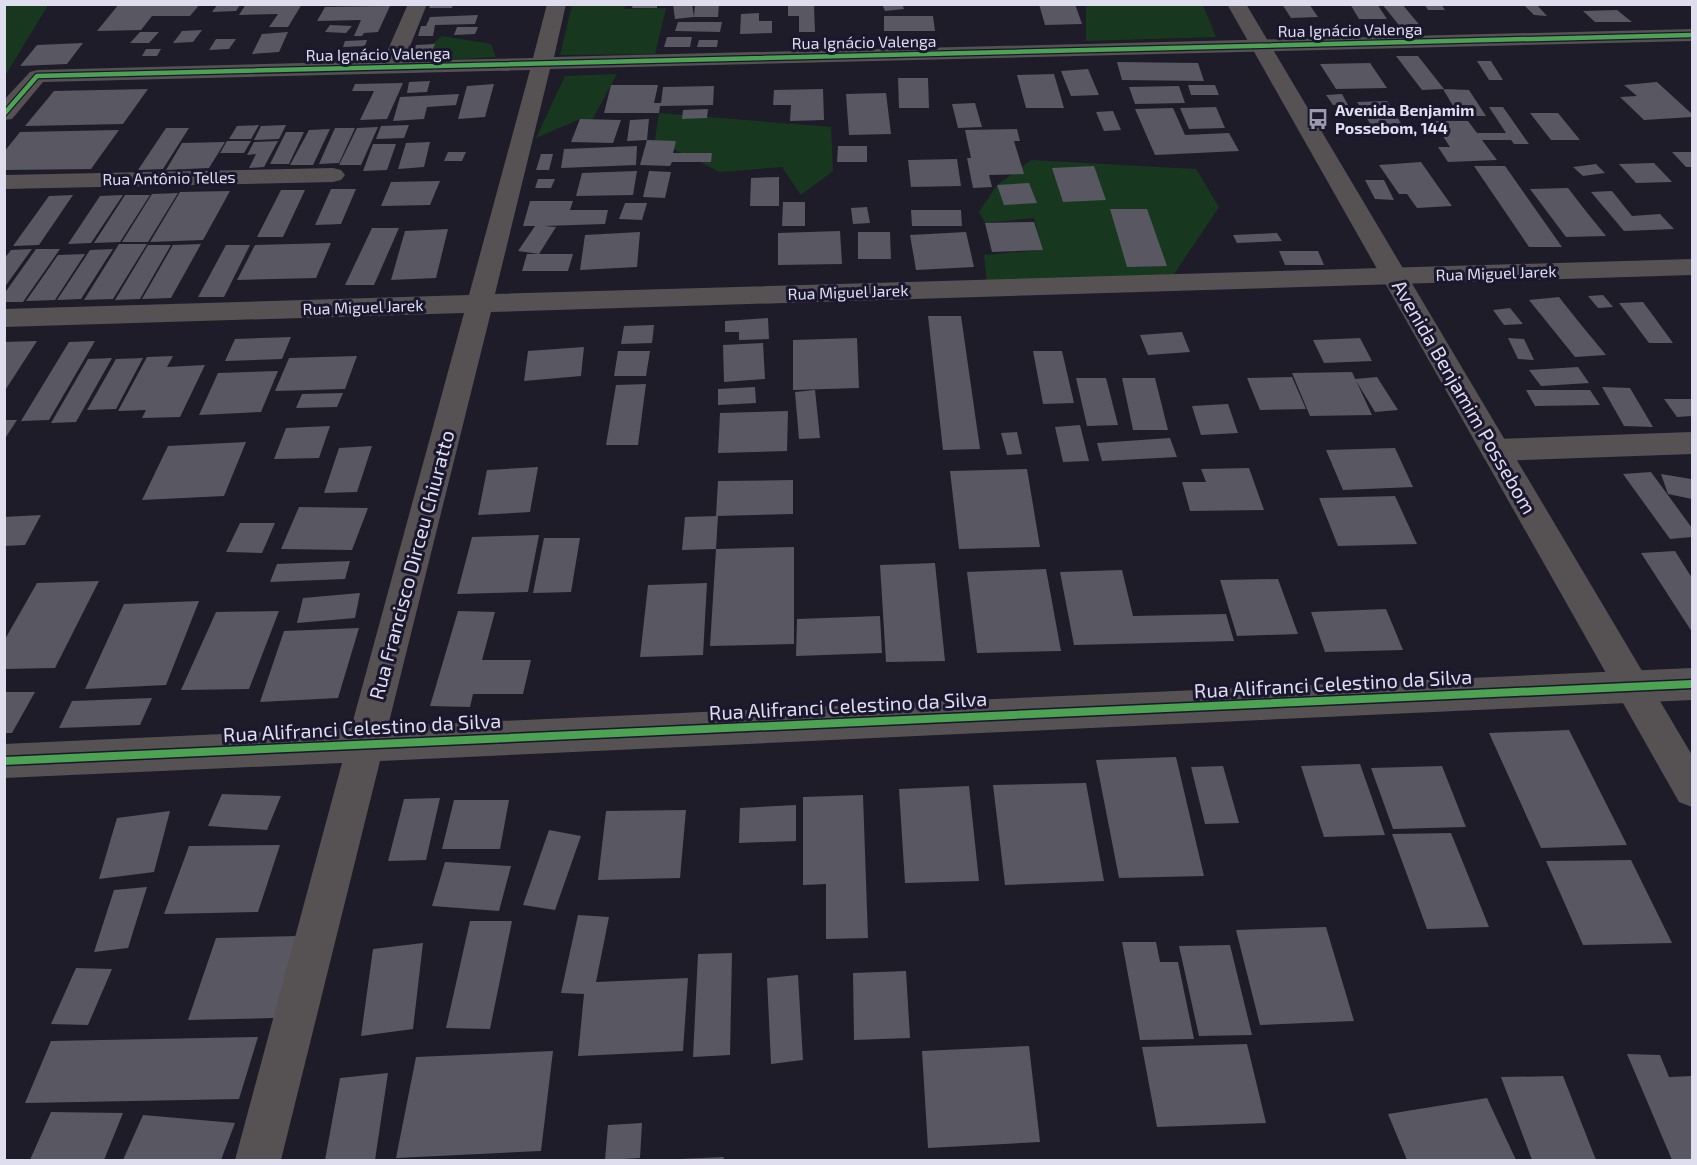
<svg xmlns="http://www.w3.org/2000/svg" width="1697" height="1165" font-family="'Exo 2',sans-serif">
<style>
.green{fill:#17381e}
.building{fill:#585762}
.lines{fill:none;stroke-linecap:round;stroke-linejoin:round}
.minor{fill:#565253;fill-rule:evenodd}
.tertiary{fill:#565253;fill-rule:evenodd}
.cycleway-far1-casing{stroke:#1a172e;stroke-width:7}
.cycleway-casing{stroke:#1a172e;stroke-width:11}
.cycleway-far1{stroke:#4ca352;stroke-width:4.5}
.cycleway{stroke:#4ca352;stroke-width:8}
.labels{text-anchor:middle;stroke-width:6;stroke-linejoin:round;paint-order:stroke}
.far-street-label{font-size:16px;fill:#dfdeef;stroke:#1a172e}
.far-poi-label{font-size:16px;font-weight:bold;fill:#dfdeef;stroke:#1a172e;text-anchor:start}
.street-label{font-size:20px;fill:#dfdeef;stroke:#1a172e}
</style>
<rect width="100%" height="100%" fill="#1e1c29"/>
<path class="green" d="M5 4 48 5 5 76 4 5Z
M572 5H626L624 9 666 8 655 54 560 55Z
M1086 5H1203L1216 37 1086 41Z
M442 36 491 44 496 57 410 62Z
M617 74 592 120 580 119 536 138 565 76Z
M659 113 831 127 833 171 801 195 782 167 720 172 655 140Z
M1031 160 1196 169 1219 207 1172 277 987 285 984 255 1042 250 1034 218 985 223 979 212 997 185Z"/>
<path class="building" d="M119 4H200L190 16H152L141 30 97 31Z
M246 4H302L288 27H269L278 14 239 15Z
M431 4H453L452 8H429Z
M633 4H657V8H632Z
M673 4H692L694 17 675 19Z
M695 4H719L718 17H694Z
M882 4H902L904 9 885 11Z
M1039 4H1075L1082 24 1045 25Z
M1282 4H1309L1318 17 1291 18Z
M1350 4H1377L1387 19H1359Z
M1382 4H1402L1422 28 1402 29Z
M1424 4H1441L1445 10H1428Z
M217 5H240L236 11 212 12Z
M788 5H814L815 32H799V16H788Z
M1524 5H1537L1547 16 1534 15Z
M390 6 378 32 364 33 362 36H354L361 20 317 21 325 7Z
M1617 10 1632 22H1595L1583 11Z
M759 13V21H772V33L740 34 741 14Z
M478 15 475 24 435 25 433 36H418L421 26H426L430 17Z
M884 16H933L935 31H884Z
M678 22H722L720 32 675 31Z
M330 25 352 26 346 33 325 32Z
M457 27H478L475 34 454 35Z
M202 30 193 42 173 43 182 31Z
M140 32H159L149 43H130Z
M288 32 279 52 252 54 262 34Z
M667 37H692L690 47H664Z
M216 39H236L229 49 209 50Z
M367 40 365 46 343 47 345 41Z
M699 40H718L717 47H697Z
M83 43 67 64 20 66 37 45Z
M435 44 432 51 413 52 416 45Z
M146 49H161L157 56H142Z
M1396 56H1418L1444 89 1422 90Z
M1477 61H1491L1503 80H1489Z
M1117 62 1198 63 1204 81 1122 80Z
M1370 63 1387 88 1336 89 1320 64Z
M1088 69 1099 95 1071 96 1061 71Z
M1054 74 1064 108H1026L1017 75Z
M898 78H928L929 108H899Z
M430 81 427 92 407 93 409 82Z
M1657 82 1692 114V117L1644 120 1620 97 1637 96 1624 85Z
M403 83 387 119 360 120 374 91H352L355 84Z
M494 84 485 117 458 119 467 86Z
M611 85H658L654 103H661L663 87 714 86 713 105 660 106 659 113H604Z
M1188 85H1215L1219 95H1191Z
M1179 86 1185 103 1135 104 1129 87Z
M148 89 123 124 25 126 54 91Z
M823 89 824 120 790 121 791 105H773L774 90Z
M1443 89 1469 90 1486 116H1459Z
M886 93 891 134 849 135 846 94Z
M459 94 456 105 427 107 424 119 393 121 400 97Z
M1342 94 1348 105H1333L1326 95Z
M1387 101 1402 125H1371L1357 102Z
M975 103 982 127 958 128 952 104Z
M1216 107 1225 128 1189 129 1180 108Z
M1489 107H1503L1529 144H1514L1511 140H1482L1497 160 1448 162 1438 147H1450L1433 121H1468L1477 133H1506Z
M1173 108 1185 135 1229 133 1239 151 1155 155 1135 109Z
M708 109 707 118 682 119 683 110Z
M1113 111 1121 130 1104 131 1096 112Z
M1530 113H1558L1580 140H1551Z
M580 119 621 120 613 143 571 142Z
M649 119 647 140 627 141 630 120Z
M259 125 251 139H229L237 126Z
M286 125 279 139 254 140 261 126Z
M409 125 404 138 376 139 381 126Z
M378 127 361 165H339L357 128Z
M166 128H189L163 169 138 170Z
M335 128H355L339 163 319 164Z
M330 129 313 165H290L309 130Z
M1017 129 1020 141H1014L1024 174 989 175 992 187 973 188 967 158H971L965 130Z
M119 130 91 169 4 170V152L20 132Z
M286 132H304L289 164H270Z
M647 140 676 141 673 153H712L711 162H672L670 166 640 165Z
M227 141H251L244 153H220Z
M278 141 264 167 249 168 256 154 247 155 254 142Z
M225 142 209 168 166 170 182 143Z
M430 142 424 167 398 169 406 143Z
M373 144H396L387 170 363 171Z
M637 146 636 165 561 168 564 149Z
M838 146H867V162H837Z
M448 152H466L462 161H444Z
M1672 152H1692V167H1686Z
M541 154H553L549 170H536Z
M957 159 961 186 911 187 908 160Z
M1421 162 1442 192 1452 206 1417 208 1407 194H1399L1379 165Z
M1654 163 1672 182 1636 183 1619 164Z
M1596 164 1605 173 1583 176 1573 167Z
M1094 166 1106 200 1063 202 1052 168Z
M1474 166H1505L1562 247H1529Z
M637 171 633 195 576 196 582 173Z
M649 171 671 172 665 198 643 197Z
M779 177V206H750L751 178Z
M538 179H555L551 188H535Z
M1365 180H1384L1394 200 1375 199Z
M440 181 430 205 381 206 391 182Z
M1029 183 1037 203 1004 205 997 185Z
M1568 188 1585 210 1606 236 1566 237 1530 189Z
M331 189H356L341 224 315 225Z
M281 190H305L283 237H257Z
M230 191 203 240 150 242 180 192Z
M1612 191 1632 216 1660 214 1674 229 1624 231 1591 192Z
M178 193 148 242H122L152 194Z
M73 195 39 245 13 246 49 196Z
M123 195 91 243 68 244 100 196Z
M125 195H150L120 242 94 243Z
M530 201H573L570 210H608L605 224 544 226 556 227 539 254H573L568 271H522L527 254H539L518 251 535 226H523Z
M783 202H805V226H782Z
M625 203H647L642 220 619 219Z
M867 207 870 223 853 224 851 208Z
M1110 209H1147L1167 266 1127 267Z
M911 210H961L962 226H912Z
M1034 222 1043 250 992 252 985 223Z
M372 228H399L374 285H345Z
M448 229 436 278 391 280 405 231Z
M840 231 842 264 778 265V233Z
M640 232 637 267 580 270 585 235Z
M858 232H890L891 259H858Z
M966 232 974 267 916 270 910 235Z
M1277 233 1282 241 1237 243 1233 235Z
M331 243 316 278 237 280 255 245Z
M119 244H147L113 299 84 300Z
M201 244 171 298 142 299 173 245Z
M148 245H171L140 299 115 300Z
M226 245H250L224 297H198Z
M32 249 4 288V259L11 250Z
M36 249H60L23 302H4V294Z
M113 249 81 299 57 300 90 250Z
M1279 251H1318L1324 265H1285Z
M85 254 55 300 26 301 58 255Z
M1603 295 1613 307 1598 308 1588 296Z
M1559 297 1578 321 1606 355 1575 357 1529 300Z
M1643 302 1657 321 1673 343H1649L1619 303Z
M1510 308 1523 324 1504 325 1493 310Z
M928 316H961L980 449 943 450Z
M768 318 769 339 739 340V332H725V321Z
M654 325 652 343 621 344 624 326Z
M1182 332 1190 352 1148 355 1140 335Z
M291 337 282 359 225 361 235 339Z
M857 338 859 388 793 390V340Z
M1360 338 1372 361 1324 363 1313 340Z
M1508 338 1524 339 1534 360 1518 359Z
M37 341 4 392V342Z
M95 341 49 420 21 421 69 342Z
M763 343 765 379 724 382 723 345Z
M584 347 581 376 524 381 528 351Z
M618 351H650L646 376H614Z
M1033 351H1062L1074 403 1043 404Z
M173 356 167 367 205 365 180 417 142 418 146 410 118 411 147 357Z
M357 356 345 389 275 391 289 358Z
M112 358 76 422 51 423 88 359Z
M143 358 116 409 87 410 116 359Z
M1578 367 1589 383 1541 386 1529 370Z
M278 371 261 412 199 415 218 373Z
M1352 372 1372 415 1310 416 1292 373Z
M1292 377 1306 409 1260 410 1247 378Z
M1377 377 1398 410 1375 412 1355 379Z
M1076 378H1106L1118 425 1087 426Z
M1122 378H1155L1168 430H1133Z
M646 384 638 445H606L616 385Z
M755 387 756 403 718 405V389Z
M1602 387 1630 388 1653 427 1624 426Z
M815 390 820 438 799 439 795 392Z
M1526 390H1590L1600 405 1535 406Z
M343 393 337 407 296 408 302 394Z
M1664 399H1692V416L1677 417Z
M1228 404 1238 433 1201 435 1192 406Z
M788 411 787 451 718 453 720 413Z
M4 420H17L4 440Z
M1080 425 1089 461 1063 462 1055 427Z
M330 426 319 458 274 459 286 428Z
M1017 432 1022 454 1007 455 1001 433Z
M1170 438 1177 457 1102 461 1097 443Z
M246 442 224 496 142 500 168 446Z
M372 446 357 492 324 493 339 448Z
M1395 448 1413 487 1343 490 1326 450Z
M538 467 530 512 478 515 487 470Z
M1249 468 1264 510 1190 511 1182 482H1206L1201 469Z
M1027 469 1040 547 959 549 950 471Z
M1651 472 1692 528V537L1670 539 1623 474Z
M1661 474 1691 479 1692 499 1668 494Z
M793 480V514L716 516 718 481Z
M1395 496 1417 544 1338 546 1319 498Z
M299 507 368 508 352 550 281 549Z
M41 515 25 545 4 546V517Z
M718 516 716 549 682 550 685 517Z
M240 523H275L262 553 226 552Z
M539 535 528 592 457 594 472 537Z
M544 538H580L571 592 533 593Z
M794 547V644L710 646 716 549Z
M1675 551 1692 578V632L1641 553Z
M350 561 345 579 270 582 277 564Z
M935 563 945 661 886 662 880 565Z
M1046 569 1061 651 977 653 967 572Z
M1122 570 1133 616 1226 614 1234 641 1074 645 1060 572Z
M1278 579 1298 634 1237 636 1220 580Z
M99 581 55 668 4 669V641L37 583Z
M707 583 703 655 640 657 648 585Z
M360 593 355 618 297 623 303 598Z
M199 601 166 685 85 689 124 604Z
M1386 609 1403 650 1325 652 1311 612Z
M279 611 249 689 181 690 216 612Z
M458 611 495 612 482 660H531L523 694H473L470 707 430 706Z
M880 616 882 653 796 656 797 619Z
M359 628 338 698 260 702 284 631Z
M4 692H35L12 733H4Z
M152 698 140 725 59 728 72 701Z
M1569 730 1627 845 1541 848 1489 733Z
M1176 757 1204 876 1119 878 1096 760Z
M1360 764 1385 835 1324 837 1301 766Z
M1223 766 1239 823 1205 824 1191 767Z
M1442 766 1466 827 1393 829 1371 768Z
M1086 783 1104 881 1005 885 993 785Z
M969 786 979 881 905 883 899 789Z
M222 794 281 796 267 830 208 826Z
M863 795 868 938 826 939V884L803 885V797Z
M440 798 426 860 388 861 404 799Z
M454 800H509L500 849H442Z
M796 805V841L739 843 740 808Z
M686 810 680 878 598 880 606 811Z
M170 811 154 872 99 879 117 818Z
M549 830 581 836 555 910 523 905Z
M1451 833 1489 927 1427 929 1392 834Z
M280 845 258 912 164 914 189 846Z
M1631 860 1672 943 1583 945 1546 861Z
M445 862 511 866 499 911 432 906Z
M147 887 128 948 94 952 114 890Z
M578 915 609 917 596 982 688 978 683 1051 578 1056 584 994 561 993Z
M470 921H512L490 1029 446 1028Z
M1326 927 1354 1021 1260 1025 1236 930Z
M299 936 274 1018 188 1020 216 938Z
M1122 942H1156L1160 962H1178L1194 1039 1140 1040Z
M423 943 413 1029 361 1036 373 949Z
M1230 945 1252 1035 1199 1036 1179 946Z
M732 953 730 1055 693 1057 698 954Z
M76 968 112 969 88 1025 51 1024Z
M906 971 910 1038 854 1040 853 973Z
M798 975 803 1060 771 1064 767 978Z
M258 1037 239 1099 25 1103 51 1041Z
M1247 1044 1266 1123 1157 1127 1142 1047Z
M1029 1046 1040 1142 928 1148 922 1051Z
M553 1051 541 1151 396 1158 416 1057Z
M1627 1054 1660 1055 1669 1077 1692 1076V1160H1672Z
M388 1073 375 1160H325L340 1078Z
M1563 1076 1596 1160H1532L1501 1077Z
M1487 1098 1516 1160H1407L1388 1114Z
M51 1112 123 1113 104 1160H30Z
M143 1115 235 1123 221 1160H123Z
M642 1123 640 1158 605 1160 608 1125Z
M724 1157 723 1160H679V1159Z"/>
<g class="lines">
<path class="minor" d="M408 4H427L404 61 533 58 547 4H566L554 57 1692 29V41L550 69 495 294 1692 259V275L491 312 388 726 1692 668V700L380 761 281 1160H235L342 763 4 778V744L351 728 464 313 4 327V309L469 295 530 70 43 82 12 119 4 120V100L30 72 37 70 383 61Z
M333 168 341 170 345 175 341 180 333 182 4 189V175Z
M1692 432V454L1495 461 1484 458 1480 450 1484 442 1495 439Z"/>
<path class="tertiary" d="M1227 4H1246L1692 755V807L1679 802Z"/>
<defs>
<path id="cycleway-far1" d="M4 114 37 76 1692 35"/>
<path id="cycleway" d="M4 761 1692 684"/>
</defs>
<use href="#cycleway-far1" class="cycleway-far1-casing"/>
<use href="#cycleway" class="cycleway-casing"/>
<use href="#cycleway-far1" class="cycleway-far1"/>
<use href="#cycleway" class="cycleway"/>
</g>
<defs>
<symbol id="bus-bare" viewBox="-9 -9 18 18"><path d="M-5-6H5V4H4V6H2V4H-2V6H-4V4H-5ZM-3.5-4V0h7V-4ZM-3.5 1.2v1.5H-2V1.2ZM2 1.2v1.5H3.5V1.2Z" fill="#9b9aaa" stroke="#1a172e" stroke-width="2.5" paint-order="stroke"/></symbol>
</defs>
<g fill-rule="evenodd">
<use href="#bus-bare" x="1303" y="104" width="30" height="30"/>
</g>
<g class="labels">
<g class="far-street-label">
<text transform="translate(1350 30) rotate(-1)" y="6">Rua Ignácio Valenga</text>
<text transform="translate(864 42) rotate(-1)" y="6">Rua Ignácio Valenga</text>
<text transform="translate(378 54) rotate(-1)" y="6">Rua Ignácio Valenga</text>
<text transform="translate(169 178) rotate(-1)" y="6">Rua Antônio Telles</text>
<text transform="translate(1496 273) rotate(-2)" y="6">Rua Miguel Jarek</text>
<text transform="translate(848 292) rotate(-2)" y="6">Rua Miguel Jarek</text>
<text transform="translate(363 307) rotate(-2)" y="6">Rua Miguel Jarek</text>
</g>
<g class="far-poi-label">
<text x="1335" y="116">Avenida Benjamim<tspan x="1335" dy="18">Possebom, 144</tspan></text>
</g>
<g class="street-label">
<text transform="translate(1464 397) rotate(60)" y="7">Avenida Benjamim Possebom</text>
<text transform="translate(412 565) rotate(-75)" y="7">Rua Francisco Dirceu Chiuratto</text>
<text transform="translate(1333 684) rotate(-3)" y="7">Rua Alifranci Celestino da Silva</text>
<text transform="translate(848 706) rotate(-3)" y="7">Rua Alifranci Celestino da Silva</text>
<text transform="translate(362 728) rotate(-3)" y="7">Rua Alifranci Celestino da Silva</text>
</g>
</g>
<rect width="1697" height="1165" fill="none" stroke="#dfdeef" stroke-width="12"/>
</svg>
